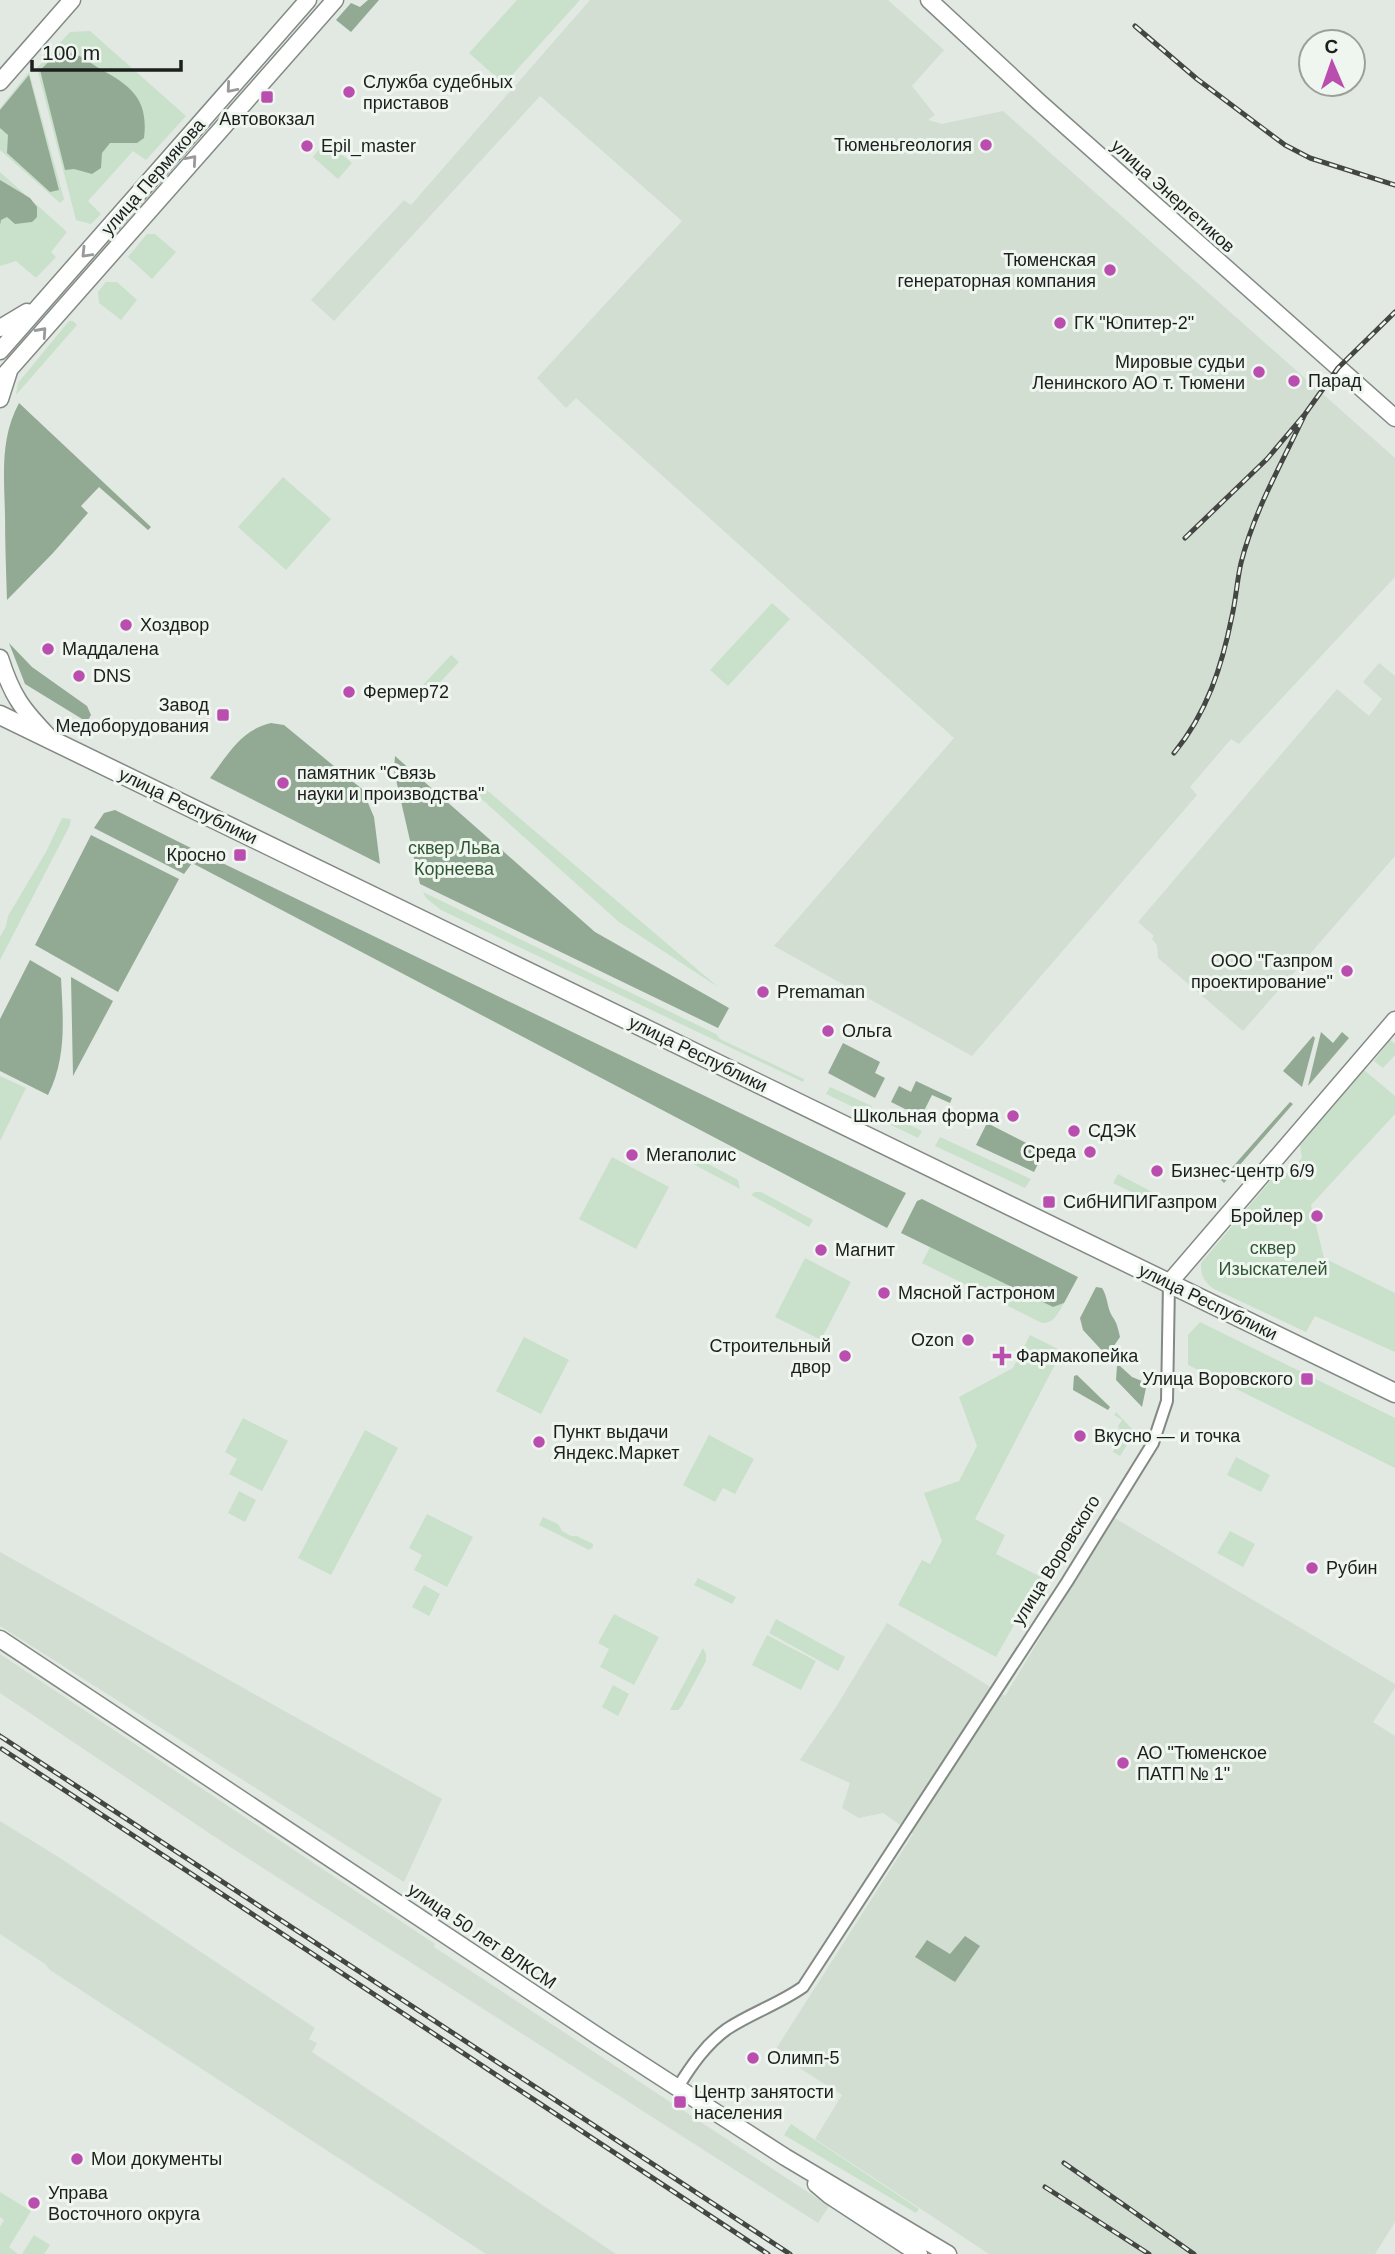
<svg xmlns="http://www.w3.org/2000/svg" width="1395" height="2254" font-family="Helvetica,sans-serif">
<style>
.built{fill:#d1ded1}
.green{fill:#c9e0ca}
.forest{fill:#92aa93}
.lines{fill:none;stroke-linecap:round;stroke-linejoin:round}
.street-casing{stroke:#838a84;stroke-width:14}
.secondary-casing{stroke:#838a84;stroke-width:19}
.primary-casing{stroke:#838a84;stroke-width:21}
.street{stroke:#fff;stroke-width:10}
.secondary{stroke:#fff;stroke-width:16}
.primary{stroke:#fff;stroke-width:18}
.rail-casing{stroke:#434643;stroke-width:5}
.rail{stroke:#eff6ef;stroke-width:2.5;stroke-dasharray:8;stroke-linecap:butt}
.oneway{stroke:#999a99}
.poi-dot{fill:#ba4eaf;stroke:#eff6ef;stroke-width:2.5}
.labels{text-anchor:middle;stroke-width:6;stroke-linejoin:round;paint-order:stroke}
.poi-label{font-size:18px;fill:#1c1f1d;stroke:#eff6ef;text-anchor:start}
.street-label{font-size:18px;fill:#1c1f1d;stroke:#eff6ef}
.park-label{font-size:18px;fill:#305734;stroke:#eff6ef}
</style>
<rect width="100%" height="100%" fill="#e2e9e2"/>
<path class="built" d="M590 0H888L944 50 912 86 935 115 928 120 942 124 1003 111 1395 458V577L1239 744 1231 739 1190 787 1197 795 972 1056 774 946 954 738 576 398 566 408 537 378 682 221 540 96 334 321 311 300 404 200 411 205Z
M1379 663 1395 676V856L1243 1031 1158 958 1157 945 1152 939 1154 936 1138 922 1337 689 1369 716 1382 699 1363 682Z
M1113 1517 1395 1684V1688L1373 1722 1395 1736V2222L1375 2254H989L815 2139 842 2095 774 2052 913 1834 883 1813 859 1818 842 1808 850 1783 800 1760 836 1707 887 1623 1005 1696Z
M0 1552 442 1799 404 1882 0 1626Z
M0 1654 435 1944 434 1947 829 2206 818 2223 224 1843 0 1693Z
M0 1821 60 1858 315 2028 309 2039 317 2043 312 2052 616 2254H486L50 1970 45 1964 0 1934Z"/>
<path class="green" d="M517 0H580L504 84 469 53Z
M90 31 186 116 146 160 133 151 88 201 101 214 91 224 76 220 37 68 70 32Z
M29 72 64 199 60 203 0 150V108Z
M326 141 352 163 338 179 313 157Z
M0 172 67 232 51 252 56 257 36 278 16 261 0 266Z
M147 234H155L176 252 152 279 128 257Z
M106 282H117L137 300 121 320 99 303 98 292Z
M69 321H73L77 325 16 395 18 383Z
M283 477 331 519 286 570 238 527Z
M772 603 790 619 728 686 710 670Z
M451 655 459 662 431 692 423 685Z
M482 786 718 987 619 922 476 794Z
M62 818 71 819 69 827 0 960V937L6 926 8 916 46 852Z
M423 892 716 1034 720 1039 804 1079 803 1082 441 910 426 898Z
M1390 1040 1395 1044V1055L1383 1068 1374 1061Z
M1364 1070 1395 1096V1114L1311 1205 1324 1258 1395 1293V1352L1315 1316 1306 1332 1214 1289C1203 1281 1201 1275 1201 1263L1278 1172 1289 1173 1302 1158 1300 1145Z
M0 1076 26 1088 0 1141Z
M830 1087 872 1106 868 1114 826 1094Z
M886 1113 922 1131 918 1138 883 1121Z
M940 1137 1031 1179 1025 1188 935 1146Z
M688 1153 738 1180 740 1189 684 1159Z
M612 1157 669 1187 636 1249 579 1219Z
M1118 1174 1158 1195 1157 1201H1149L1113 1183Z
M755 1192H761L813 1220 809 1227 751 1195Z
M930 1247 1053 1307 1064 1303C1058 1313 1055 1323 1042 1323L922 1263Z
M805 1258 851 1282 821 1340 775 1317Z
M1200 1322 1395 1418V1468L1188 1365V1335Z
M1030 1335 1062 1351 975 1519 1005 1535 996 1554 1041 1577 996 1657 898 1605 922 1560 930 1564 942 1541 924 1493 959 1481 977 1446 959 1397 1013 1368Z
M524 1337 569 1360 541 1414 496 1391Z
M1116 1412 1135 1432 1120 1456 1113 1452 1121 1435 1118 1426 1122 1420 1114 1415Z
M243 1418 288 1441 262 1491 229 1474 237 1459 225 1452Z
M365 1430 398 1448 331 1575 298 1558Z
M709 1435 754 1459 735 1494 723 1488 715 1502 683 1485Z
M1236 1457 1270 1475 1261 1492 1227 1475Z
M239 1491 256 1500 245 1522 228 1513Z
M427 1514 473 1537 447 1587 414 1570 422 1555 409 1548Z
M543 1517 558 1524 562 1531 571 1536H577L593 1544V1547L589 1550 539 1525Z
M1230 1531 1255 1544 1243 1567 1217 1553Z
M698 1578 736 1597 732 1604 694 1585Z
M424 1585 440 1594 429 1616 412 1607Z
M614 1614 659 1637 634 1685 600 1667 609 1649 598 1643Z
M776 1619 845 1657 838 1671 769 1633Z
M767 1635 816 1661 801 1690 752 1665Z
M703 1648 706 1654V1661L682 1706 678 1710H670Z
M613 1685 629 1694 618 1716 602 1707Z
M791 2124 919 2209 916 2213 784 2135Z
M0 2192 31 2211 9 2247 18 2254H0V2227L4 2220 0 2217Z
M34 2235 50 2245 44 2254H22Z"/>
<path class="forest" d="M368 0H379L351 32 336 20 351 3 360 7Z
M62 52C76 51 86 60 97 67 129 85 149 97 144 138L137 143H110L102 153 101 168 92 174 74 169 65 170 40 70 56 55Z
M29 75 59 190 50 192 7 153 8 135 0 128V110Z
M0 180 30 198 37 207V217L32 222 15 224 7 217 1 220 0 225Z
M19 403 151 527 148 530 99 487 81 506 88 513 53 553 7 600C6 571 5 542 5 514 4 475 0 438 19 403Z
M9 643 32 667 87 706 91 715 87 722 25 684Z
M271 723 284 725 362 789 374 817 380 864 210 778C228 755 240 730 271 723Z
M395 756 595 932 729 1008 718 1028 420 884 394 771Z
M115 810 189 847 906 1193 887 1228 192 863 184 874 94 828 104 813Z
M91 835 179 879 118 992 35 945Z
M30 960 61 978C63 1019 67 1057 48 1095L0 1071V1019Z
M71 977 113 1001 73 1076Z
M1321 1032 1333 1043 1342 1032 1349 1038 1308 1086Z
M1313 1036 1315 1038 1302 1087 1283 1071Z
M843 1043 880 1062 875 1073 885 1078 875 1098 828 1073Z
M916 1081 952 1098 950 1103 932 1095 921 1117 891 1102 899 1086 911 1092Z
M1290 1102 1293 1104 1224 1183 1221 1180Z
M987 1123 1044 1152 1034 1172 976 1145Z
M922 1199 1078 1277 1064 1303 1053 1307 901 1233 917 1201Z
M1096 1287 1102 1288C1108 1297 1107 1308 1112 1316 1117 1323 1118 1328 1120 1337L1107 1356 1083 1330 1080 1318Z
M1117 1366H1120L1132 1377 1147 1383 1142 1407 1116 1380Z
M1077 1375 1110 1407 1108 1410 1073 1390 1074 1376Z
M965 1936 980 1946 955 1982 915 1957 927 1940 950 1954Z"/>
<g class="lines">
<defs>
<path id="street" d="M678 2087C691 2066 706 2044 727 2029 751 2013 779 2004 803 1987L1067 1582 1153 1443 1167 1401 1169 1283"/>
<path id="secondary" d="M929 0 1039 102 1395 418
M0 82 72 0
M0 328 27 312
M0 351 308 0
M0 380 335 0
M0 399 9 371
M0 658C12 696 22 709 49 737
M1169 1283 1395 1020
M0 1639 599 2037 785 2157 948 2254
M816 2184 829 2195 919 2254"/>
<path id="primary" d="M0 715 1395 1393"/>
</defs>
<use href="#street" class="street-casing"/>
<use href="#secondary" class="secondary-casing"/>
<use href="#primary" class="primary-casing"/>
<use href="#street" class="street"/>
<use href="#secondary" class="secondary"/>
<use href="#primary" class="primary"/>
<defs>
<path id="rail" d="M1135 26 1197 79 1285 145 1310 158 1395 185
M1185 538 1267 459 1305 414 1338 368 1395 312
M1174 753C1207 713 1222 666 1232 616 1236 599 1237 580 1241 563 1254 511 1282 463 1305 414
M0 1736 790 2254
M2 1749 768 2254
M1064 2163 1194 2254
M1045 2187 1149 2254"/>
</defs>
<use href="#rail" class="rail-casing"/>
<use href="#rail" class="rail"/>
</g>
<defs><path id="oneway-chevron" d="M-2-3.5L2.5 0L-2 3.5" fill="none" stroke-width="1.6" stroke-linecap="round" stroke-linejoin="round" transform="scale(1.75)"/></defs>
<g class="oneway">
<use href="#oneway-chevron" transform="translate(231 88) rotate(131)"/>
<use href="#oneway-chevron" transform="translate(192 160) rotate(-49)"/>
<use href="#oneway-chevron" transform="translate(86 253) rotate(134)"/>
<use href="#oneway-chevron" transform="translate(42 332) rotate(-48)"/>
</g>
<g class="poi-dot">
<circle cx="349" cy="92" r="7"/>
<rect x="260" y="90" width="14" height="14" rx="3.5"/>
<circle cx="986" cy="145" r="7"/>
<circle cx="307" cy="146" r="7"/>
<circle cx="1110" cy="270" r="7"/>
<circle cx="1060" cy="323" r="7"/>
<circle cx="1259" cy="372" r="7"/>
<circle cx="1294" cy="381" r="7"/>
<circle cx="126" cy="625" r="7"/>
<circle cx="48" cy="649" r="7"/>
<circle cx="79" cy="676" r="7"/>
<circle cx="349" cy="692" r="7"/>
<rect x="216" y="708" width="14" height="14" rx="3.5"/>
<circle cx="283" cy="783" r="7"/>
<rect x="233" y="848" width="14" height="14" rx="3.5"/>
<circle cx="1347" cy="971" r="7"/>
<circle cx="763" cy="992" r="7"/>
<circle cx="828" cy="1031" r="7"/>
<circle cx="1013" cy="1116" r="7"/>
<circle cx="1074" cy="1131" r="7"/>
<circle cx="1090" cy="1152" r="7"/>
<circle cx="632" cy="1155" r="7"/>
<circle cx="1157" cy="1171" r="7"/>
<rect x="1042" y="1195" width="14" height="14" rx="3.5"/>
<circle cx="1317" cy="1216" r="7"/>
<circle cx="821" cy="1250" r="7"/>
<circle cx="884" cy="1293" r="7"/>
<circle cx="968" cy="1340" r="7"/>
<circle cx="845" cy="1356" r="7"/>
<path d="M998.5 1345.5h7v7h7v7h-7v7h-7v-7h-7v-7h7z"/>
<rect x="1300" y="1372" width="14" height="14" rx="3.5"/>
<circle cx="1080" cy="1436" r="7"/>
<circle cx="539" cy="1442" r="7"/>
<circle cx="1312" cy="1568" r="7"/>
<circle cx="1123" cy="1763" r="7"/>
<circle cx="753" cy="2058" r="7"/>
<rect x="673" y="2095" width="14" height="14" rx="3.5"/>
<circle cx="77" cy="2159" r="7"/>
<circle cx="34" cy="2203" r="7"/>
</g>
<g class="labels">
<g class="poi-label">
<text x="363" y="88">Служба судебных<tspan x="363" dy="21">приставов</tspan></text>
<text x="267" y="125" text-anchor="middle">Автовокзал</text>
<text x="972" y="151" text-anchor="end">Тюменьгеология</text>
<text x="321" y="152">Epil_master</text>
<text x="1096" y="266" text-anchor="end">Тюменская<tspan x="1096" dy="21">генераторная компания</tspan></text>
<text x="1074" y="329">ГК "Юпитер-2"</text>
<text x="1245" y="368" text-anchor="end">Мировые судьи<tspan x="1245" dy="21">Ленинского АО т. Тюмени</tspan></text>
<text x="1308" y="387">Парад</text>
<text x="140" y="631">Хоздвор</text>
<text x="62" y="655">Маддалена</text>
<text x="93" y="682">DNS</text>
<text x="363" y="698">Фермер72</text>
<text x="209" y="711" text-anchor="end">Завод<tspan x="209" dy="21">Медоборудования</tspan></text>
<text x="297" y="779">памятник "Связь<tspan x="297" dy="21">науки и производства"</tspan></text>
<text x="226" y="861" text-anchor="end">Кросно</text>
<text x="1333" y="967" text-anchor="end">ООО "Газпром<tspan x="1333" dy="21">проектирование"</tspan></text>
<text x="777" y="998">Premaman</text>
<text x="842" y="1037">Ольга</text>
<text x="999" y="1122" text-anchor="end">Школьная форма</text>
<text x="1088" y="1137">СДЭК</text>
<text x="1076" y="1158" text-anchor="end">Среда</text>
<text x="646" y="1161">Мегаполис</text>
<text x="1171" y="1177">Бизнес-центр 6/9</text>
<text x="1063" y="1208">СибНИПИГазпром</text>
<text x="1303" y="1222" text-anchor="end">Бройлер</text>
<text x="835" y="1256">Магнит</text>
<text x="898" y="1299">Мясной Гастроном</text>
<text x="954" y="1346" text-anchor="end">Ozon</text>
<text x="831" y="1352" text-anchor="end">Строительный<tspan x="831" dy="21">двор</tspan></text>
<text x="1016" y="1362">Фармакопейка</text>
<text x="1293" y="1385" text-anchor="end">Улица Воровского</text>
<text x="553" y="1438">Пункт выдачи<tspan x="553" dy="21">Яндекс.Маркет</tspan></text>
<text x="1094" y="1442">Вкусно — и точка</text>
<text x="1326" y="1574">Рубин</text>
<text x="1137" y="1759">АО "Тюменское<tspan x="1137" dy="21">ПАТП № 1"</tspan></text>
<text x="767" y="2064">Олимп-5</text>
<text x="694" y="2098">Центр занятости<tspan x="694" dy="21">населения</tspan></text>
<text x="91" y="2165">Мои документы</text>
<text x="48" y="2199">Управа<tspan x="48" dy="21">Восточного округа</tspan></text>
</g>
<g class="street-label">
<text transform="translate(153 177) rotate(-49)" y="6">улица Пермякова</text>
<text transform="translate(1173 196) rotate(42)" y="6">улица Энергетиков</text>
<text transform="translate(188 806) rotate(26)" y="6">улица Республики</text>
<text transform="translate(698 1054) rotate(26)" y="6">улица Республики</text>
<text transform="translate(1208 1302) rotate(26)" y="6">улица Республики</text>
<text transform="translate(1056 1560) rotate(-58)" y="6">улица Воровского</text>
<text transform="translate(482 1936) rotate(34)" y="6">улица 50 лет ВЛКСМ</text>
</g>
<g class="park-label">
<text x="454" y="854">сквер Льва<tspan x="454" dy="21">Корнеева</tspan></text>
<text x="1273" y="1254">сквер<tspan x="1273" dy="21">Изыскателей</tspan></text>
</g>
</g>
<g transform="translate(1332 63) rotate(358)"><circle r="33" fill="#eff6ef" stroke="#9ba09b" stroke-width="2"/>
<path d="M0-5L12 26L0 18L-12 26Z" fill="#ba4eaf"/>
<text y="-10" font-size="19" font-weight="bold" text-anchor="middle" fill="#1c1f1d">С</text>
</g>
<path d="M32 60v10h149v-10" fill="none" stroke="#1c1f1d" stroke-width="3.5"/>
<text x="42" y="60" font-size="21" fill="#1c1f1d" stroke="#eff6ef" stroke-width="5" paint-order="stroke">100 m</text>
</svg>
